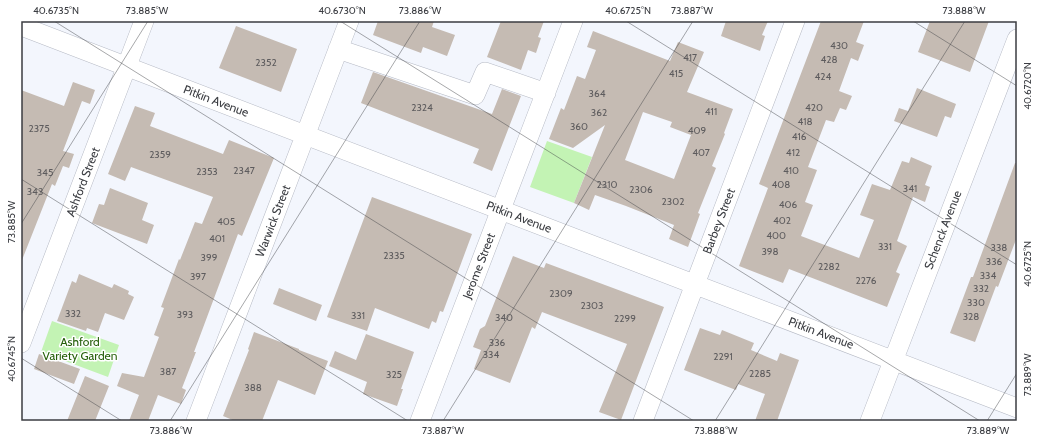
<svg xmlns="http://www.w3.org/2000/svg" width="1038" height="442" font-family="Cabin,sans-serif">
<style>
.green{fill:#c3f3b4}
.building{fill:#c5bbb3;fill-rule:evenodd}
.lines{fill:none;stroke-linecap:round;stroke-linejoin:round}
.minor-casing{stroke:#b6bac5;stroke-width:20}
.minor{stroke:#fff;stroke-width:19}
.ticks{fill:none;stroke:#3b3d42;stroke-width:1;stroke-opacity:0.45}
.labels{text-anchor:middle;stroke-width:3;stroke-linejoin:round;paint-order:stroke}
.number-label{font-size:10px;fill:#5e5c5e}
.street-label{font-size:12px;fill:#3b3d42;stroke:#fff}
.park-label{font-size:12px;fill:#26600a;stroke:#fff}
.neatline{fill:none;stroke:#3b3d42;stroke-width:1.5}
.ticks-label{font-size:10px;text-anchor:middle;fill:#3b3d42}
</style>
<rect width="100%" height="100%" fill="#f3f6fd"/>
<path class="green" d="M547 141 592 157 574 203 530 187Z
M52 321 119 345 108 377 41 352Z"/>
<path class="building" d="M378 21H434L432 27 455 35 447 56 423 47 421 53 373 35Z
M501 21H544L538 37 541 38 536 53 528 50 521 70 487 57Z
M726 21H768L762 35 765 36 760 51 721 36Z
M821 21H864L856 42 864 45 858 61 851 58 839 91 852 96 846 110 840 108 834 122 826 120 808 167 817 170 805 202 813 205 801 236 859 258 874 220 860 215 872 184 890 190 902 161 909 163 911 157 932 166 925 185 930 187 925 202 913 197 897 241 907 246 896 272 900 274 887 307 789 269 783 283 739 266 768 188 759 184Z
M930 21H989L970 72 918 52Z
M236 26 297 49 281 92 219 68Z
M593 31 670 61 678 42 704 52 687 92 733 109 724 133 725 134 712 166 716 168 698 213 700 214 688 247 669 239 674 225 626 206 595 195 589 210 574 203 605 125 573 148 549 139 561 108 564 110 577 76 585 79 596 50 587 47ZM643 112 672 122 670 127 691 135 674 179 625 160Z
M373 72 492 114 502 89 521 96 492 171 473 163 479 149 361 103Z
M73 82 95 90 90 104 82 101 63 151 74 154 69 168 63 166 55 186 52 184 22 260 21 259V90L64 106Z
M917 88 956 104 951 118 945 116 937 137 894 121 899 108 908 111Z
M135 106 155 113 150 126 223 154 229 140 274 158 242 236 238 234 194 352H196L182 388 186 390 181 404 158 395 148 421H129L139 395 117 386 122 373 144 377 159 337 154 335 164 308 161 307 179 259 180 260 195 222 202 224 213 197 131 167 125 181 108 174Z
M1015 163H1017V237L998 287 996 286 975 342 950 333 971 277H973Z
M110 188 148 203 142 220 154 225 147 244 92 223 99 204 104 205Z
M372 197 472 234 443 312 440 311 436 323 432 321 429 329 375 308 367 331 327 317Z
M513 256 544 268 546 263 664 307 621 420 599 412 627 344 542 312 535 329 532 327 510 383 474 369 481 350 473 347 480 329 485 326Z
M79 274 112 288 114 284 129 291 128 294 134 297 124 320 105 313 98 332 87 328 86 331 57 321 72 281 76 283Z
M279 288 322 305 316 321 273 304Z
M700 328 720 335 722 330 754 343 751 350 777 361 780 353 799 360 777 421H755L765 394 738 384 736 390 684 370Z
M254 332 299 349V350L328 361 315 395 278 380 262 421H235L223 416 249 350 248 349Z
M366 334 414 352 401 389H403L397 406 363 394 367 382 329 366 335 351 356 360Z
M39 354 80 369 74 384 34 369Z
M85 376 109 386 95 421H67Z"/>
<g class="lines">
<defs>
<path id="minor" d="M21 26 1017 408
M338 49 475 95 485 72 546 93
M21 343 144 21
M196 421 349 21
M420 421 573 21
M643 421 795 21
M870 421 1017 39"/>
</defs>
<use href="#minor" class="minor-casing"/>
<use href="#minor" class="minor"/>
</g>
<path class="ticks" d="M54 21 694 421M340 21 980 421M626 21 1017 265M913 21 1017 86M21 179 408 421M21 224 148 21M21 358 122 421M170 421 420 21M443 421 693 21M715 421 965 21M987 421 1017 373"/>
<g class="labels">
<g class="number-label">
<text x="839" y="49">430</text>
<text x="690" y="61">417</text>
<text x="829" y="63">428</text>
<text x="266" y="66">2352</text>
<text x="676" y="77">415</text>
<text x="823" y="80">424</text>
<text x="597" y="97">364</text>
<text x="422" y="111">2324</text>
<text x="814" y="111">420</text>
<text x="711" y="115">411</text>
<text x="599" y="116">362</text>
<text x="805" y="125">418</text>
<text x="579" y="130">360</text>
<text x="39" y="132">2375</text>
<text x="697" y="134">409</text>
<text x="799" y="140">416</text>
<text x="701" y="156">407</text>
<text x="793" y="156">412</text>
<text x="160" y="158">2359</text>
<text x="244" y="174">2347</text>
<text x="791" y="174">410</text>
<text x="207" y="175">2353</text>
<text x="45" y="176">345</text>
<text x="607" y="188">2310</text>
<text x="781" y="188">408</text>
<text x="910" y="192">341</text>
<text x="641" y="193">2306</text>
<text x="35" y="195">343</text>
<text x="673" y="205">2302</text>
<text x="788" y="208">406</text>
<text x="782" y="224">402</text>
<text x="226" y="225">405</text>
<text x="776" y="239">400</text>
<text x="217" y="242">401</text>
<text x="885" y="250">331</text>
<text x="999" y="251">338</text>
<text x="770" y="255">398</text>
<text x="394" y="259">2335</text>
<text x="209" y="261">399</text>
<text x="994" y="265">336</text>
<text x="829" y="270">2282</text>
<text x="988" y="279">334</text>
<text x="198" y="280">397</text>
<text x="866" y="284">2276</text>
<text x="981" y="292">332</text>
<text x="561" y="297">2309</text>
<text x="976" y="306">330</text>
<text x="592" y="309">2303</text>
<text x="73" y="317">332</text>
<text x="185" y="318">393</text>
<text x="358" y="319">331</text>
<text x="971" y="320">328</text>
<text x="504" y="321">340</text>
<text x="625" y="322">2299</text>
<text x="497" y="346">336</text>
<text x="491" y="358">334</text>
<text x="723" y="360">2291</text>
<text x="168" y="375">387</text>
<text x="760" y="377">2285</text>
<text x="394" y="378">325</text>
<text x="253" y="391">388</text>
</g>
<g class="street-label">
<text transform="translate(216 101) rotate(21)" y="4">Pitkin Avenue</text>
<text transform="translate(83 182) rotate(-69)" y="4">Ashford Street</text>
<text transform="translate(519 217) rotate(21)" y="4">Pitkin Avenue</text>
<text transform="translate(273 221) rotate(-69)" y="4">Warwick Street</text>
<text transform="translate(719 221) rotate(-69)" y="4">Barbey Street</text>
<text transform="translate(943 230) rotate(-69)" y="4">Schenck Avenue</text>
<text transform="translate(479 266) rotate(-69)" y="4">Jerome Street</text>
<text transform="translate(821 333) rotate(21)" y="4">Pitkin Avenue</text>
</g>
<g class="park-label">
<text x="80" y="346">Ashford<tspan x="80" dy="14">Variety Garden</tspan></text>
</g>
</g>
<rect width="1038" height="442" fill="none" stroke="#ffffff" stroke-width="44"/>
<rect x="22" y="22" width="994" height="398" class="neatline"/>
<g class="ticks-label">
<text x="56" y="14">40.6735°N</text>
<text x="147" y="14">73.885°W</text>
<text x="342" y="14">40.6730°N</text>
<text x="420" y="14">73.886°W</text>
<text x="628" y="14">40.6725°N</text>
<text x="692" y="14">73.887°W</text>
<text x="964" y="14">73.888°W</text>
<text transform="translate(1027 86) rotate(-90)" y="4">40.6720°N</text>
<text transform="translate(11 222) rotate(-90)" y="4">73.885°W</text>
<text transform="translate(1027 264) rotate(-90)" y="4">40.6725°N</text>
<text transform="translate(11 359) rotate(-90)" y="4">40.6745°N</text>
<text transform="translate(1027 375) rotate(-90)" y="4">73.889°W</text>
<text x="171" y="434">73.886°W</text>
<text x="443" y="434">73.887°W</text>
<text x="716" y="434">73.888°W</text>
<text x="988" y="434">73.889°W</text>
</g>
</svg>
